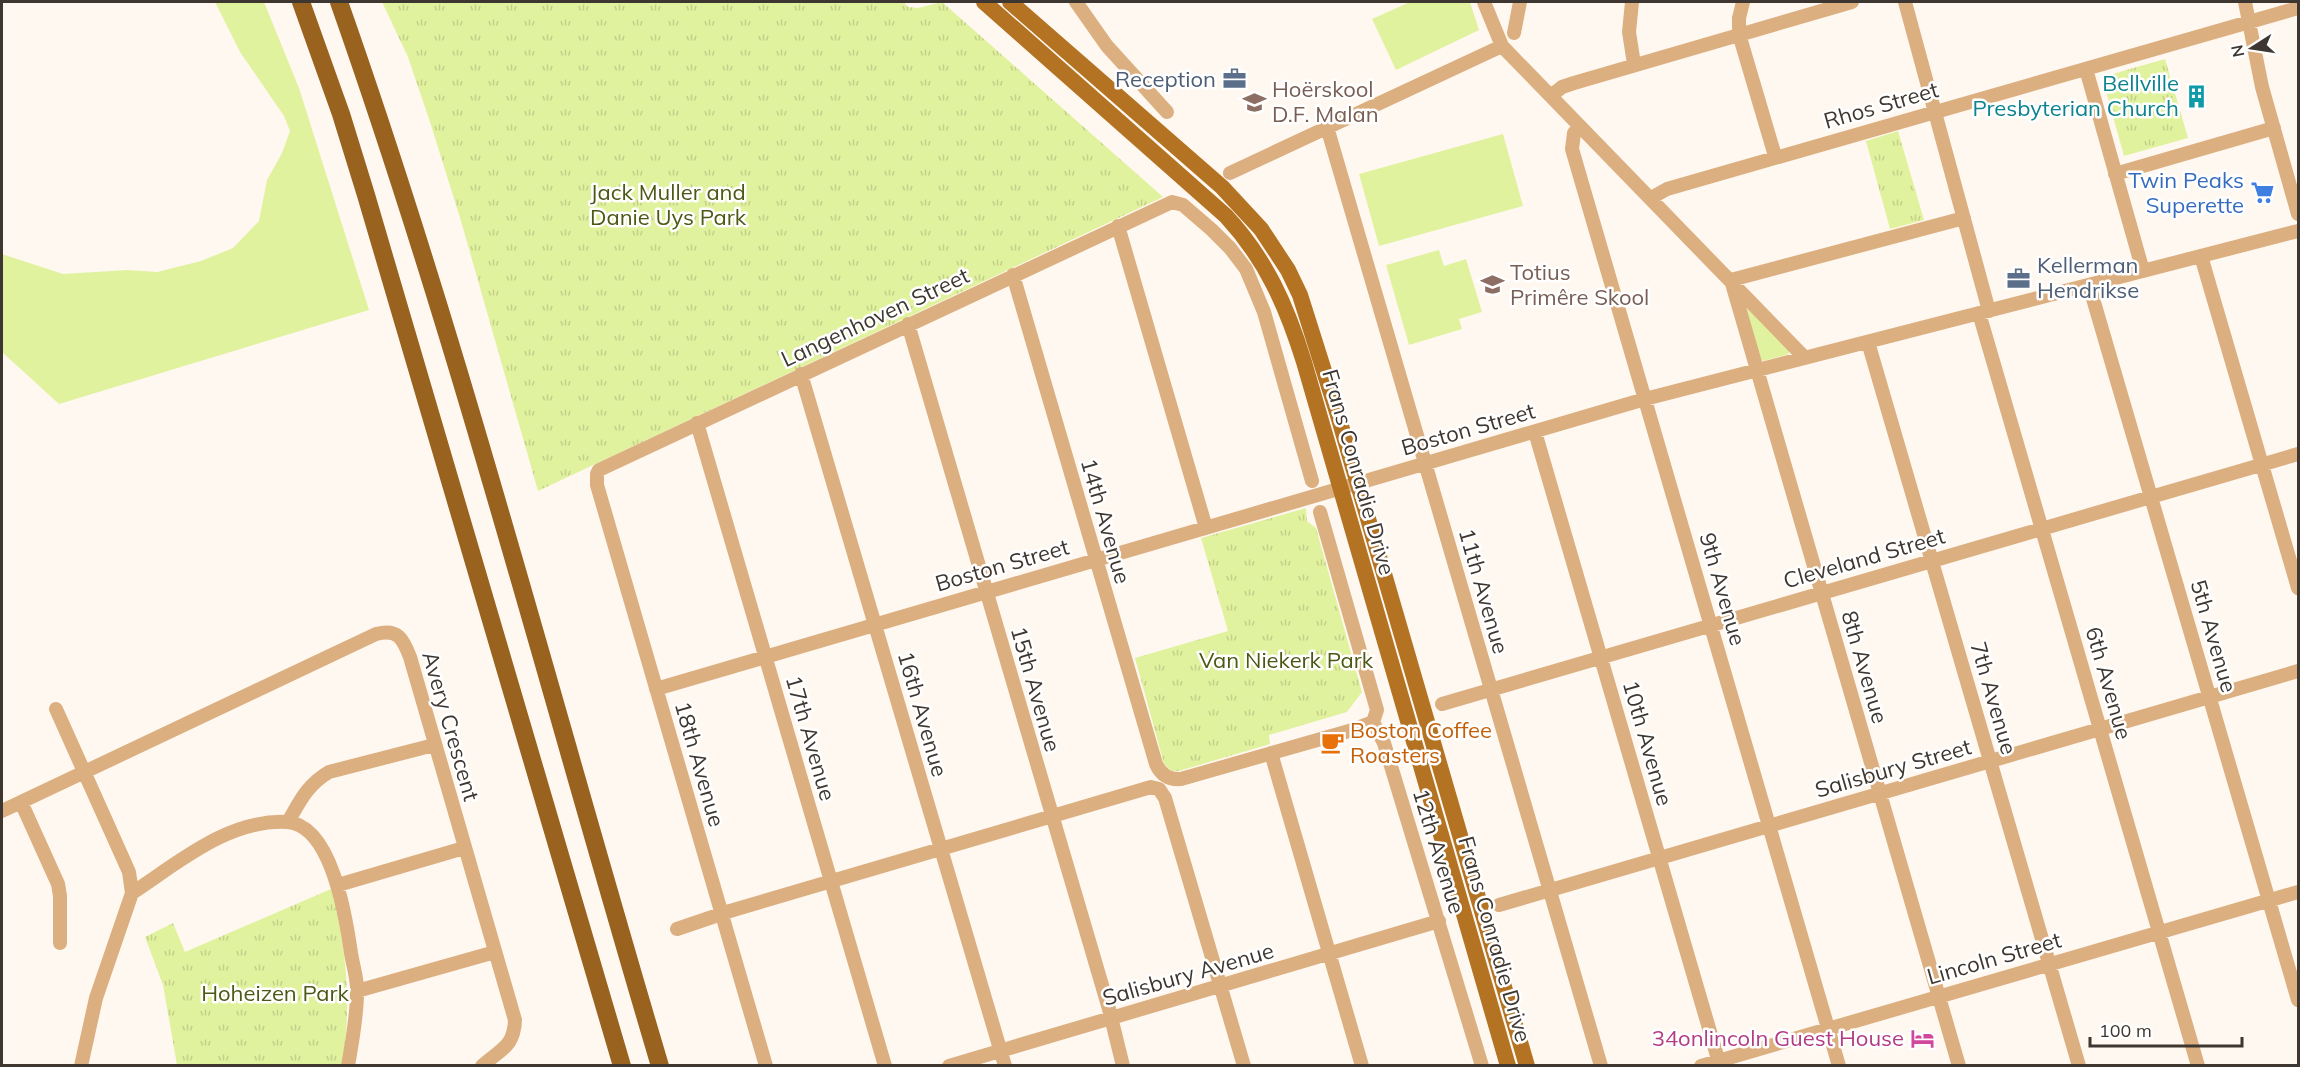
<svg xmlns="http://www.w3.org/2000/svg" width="2300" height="1067" font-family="Mulish,sans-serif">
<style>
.green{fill:#e1f29e}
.park{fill:url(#park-tufts)}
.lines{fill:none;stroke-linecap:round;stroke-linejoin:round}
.minor{stroke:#dcaf81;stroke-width:14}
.major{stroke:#b37323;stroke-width:16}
.highway{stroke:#99621e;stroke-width:18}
.labels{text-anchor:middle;stroke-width:5;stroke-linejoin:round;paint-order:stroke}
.service-label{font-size:22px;fill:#4e5e75;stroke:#fff;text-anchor:end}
.culture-label{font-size:22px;fill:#0d838f;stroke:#fff;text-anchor:end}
.education-label{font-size:22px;fill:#785e54;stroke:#fff;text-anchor:start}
.street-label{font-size:22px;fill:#3e3731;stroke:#fff}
.shop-label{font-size:22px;fill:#366cbe;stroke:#fff;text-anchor:end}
.park-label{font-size:22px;fill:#4d5815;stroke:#fff}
.food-label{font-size:22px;fill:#c56008;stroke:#fff;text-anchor:start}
.hotel-label{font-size:22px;fill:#b23c85;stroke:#fff;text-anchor:end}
</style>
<defs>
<pattern id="park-tufts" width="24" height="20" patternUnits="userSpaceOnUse" patternTransform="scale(1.5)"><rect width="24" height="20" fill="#e1f29e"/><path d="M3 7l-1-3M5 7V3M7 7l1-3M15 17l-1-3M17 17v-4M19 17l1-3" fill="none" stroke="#c2d089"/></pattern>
</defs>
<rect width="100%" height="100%" fill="#fff8f1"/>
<path class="green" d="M215 2H264L299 88 369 310 59 404 2 352V254L63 274 127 270 157 272 201 261 233 248 259 221 267 180 282 153 290 131 284 116 240 52Z
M1410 2H1470L1479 30 1396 70 1372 19Z
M1503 134 1523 206 1379 246 1359 174Z
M1439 250 1444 266 1466 259 1482 312 1459 319 1462 329 1409 345 1386 265Z
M1746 307 1790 351 1789 354 1763 361 1760 358Z"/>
<path class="park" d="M382 2H904L908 7 918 8 942 2 1163 197 538 491 461 221 430 122 408 57Z
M2165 59 2188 138 2124 156 2102 77Z
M1898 131 1924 220 1890 229 1866 141Z
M1306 508 1307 521 1316 528 1362 692 1347 712 1269 735 1270 744 1179 771H1171L1164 764 1135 658 1228 631 1201 538Z
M331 889C347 947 352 1007 342 1065H177L163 985 145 937 173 923 185 952Z"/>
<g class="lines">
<path class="minor" d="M1076 2 1107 46 1167 112
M1484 2 1502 46 1805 358
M1632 2 1629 32 1634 64
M1743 2 1739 18V34L1775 156
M1905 2 1989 311
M2245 2 2262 87 2298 214
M1514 33 1520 2
M2086 69 2143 271
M1551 96 1562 87 1574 83 1852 2
M1580 126 1574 133 1572 149 1839 1066
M1327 127 1601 1066
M1230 173 1502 46
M2115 174 2274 128
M1651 198 1667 189 2298 8
M1118 226 1206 528
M2201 256 2298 588
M1013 275 1156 764C1161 775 1169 780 1181 779L1349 731 1373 722
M2089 285 2298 1000
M1979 313 2198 1066
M908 324 1109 1009 1123 1066
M1868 342 2079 1066
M801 374 1005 1066
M697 423 885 1066
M1535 432 1720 1066
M1320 512 1377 710 1373 722
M656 689 1645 399 2298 231
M1442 704 2298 454
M56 709 129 872 132 893 96 998 81 1066
M1373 722 1384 743 1482 1066
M1271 753 1362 1066
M21 802 58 884 60 896V943
M2 811 376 634C398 628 403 639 410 657L515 1020C514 1047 501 1049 482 1066
M288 822C300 801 307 785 329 772L434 745
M338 885 464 848
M132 893C178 863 228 819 287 822 332 825 346 918 351 953 353 966 358 980 357 993 357 1017 352 1042 348 1066
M1499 905 2298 671
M677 929 730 911 1151 787 1159 789 1165 798 1244 1066
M357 991 495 952
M766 1066 597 485V474L599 470 1172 202 1183 205 1212 230 1230 248 1246 269 1264 312 1312 481
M949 1066 1439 921
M1701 1066 2298 892
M1959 1066 1731 280 1964 218"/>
<path class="major" d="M984 2 1226 216C1266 259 1287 307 1304 362L1508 1066
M1010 2 1222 187 1261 229 1288 270 1300 295 1337 412 1527 1066"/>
<path class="highway" d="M301 2 341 114 366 195 622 1066
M339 2C462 351 554 711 660 1066"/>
</g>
<defs>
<symbol id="office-bare" viewBox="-9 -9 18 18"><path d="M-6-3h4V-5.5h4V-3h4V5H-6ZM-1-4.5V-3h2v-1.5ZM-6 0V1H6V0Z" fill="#5c6f8a" stroke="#fff" stroke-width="2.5" paint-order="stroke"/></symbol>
<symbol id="building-bare" viewBox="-9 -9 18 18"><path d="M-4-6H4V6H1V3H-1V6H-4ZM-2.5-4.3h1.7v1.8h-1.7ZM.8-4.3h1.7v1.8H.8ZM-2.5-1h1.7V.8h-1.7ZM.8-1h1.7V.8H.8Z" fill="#0f9aa8" stroke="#fff" stroke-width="2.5" paint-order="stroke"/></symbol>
<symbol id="school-bare" viewBox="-9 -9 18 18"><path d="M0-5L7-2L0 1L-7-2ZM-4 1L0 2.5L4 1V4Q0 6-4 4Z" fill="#8d6e63" stroke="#fff" stroke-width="2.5" paint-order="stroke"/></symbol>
<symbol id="supermarket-bare" viewBox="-9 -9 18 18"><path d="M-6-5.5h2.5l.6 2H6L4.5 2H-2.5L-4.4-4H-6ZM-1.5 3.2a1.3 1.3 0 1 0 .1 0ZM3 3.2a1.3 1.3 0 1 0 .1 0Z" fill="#3f7fe0" stroke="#fff" stroke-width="2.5" paint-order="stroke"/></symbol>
<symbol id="cafe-bare" viewBox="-9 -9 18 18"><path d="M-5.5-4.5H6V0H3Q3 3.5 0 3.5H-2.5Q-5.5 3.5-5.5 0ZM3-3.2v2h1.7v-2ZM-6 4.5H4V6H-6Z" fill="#e8710a" stroke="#fff" stroke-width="2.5" paint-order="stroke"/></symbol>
<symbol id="hotel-bare" viewBox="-9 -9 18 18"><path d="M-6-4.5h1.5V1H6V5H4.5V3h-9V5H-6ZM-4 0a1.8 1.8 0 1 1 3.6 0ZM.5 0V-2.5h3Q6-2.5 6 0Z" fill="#d1479c" stroke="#fff" stroke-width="2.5" paint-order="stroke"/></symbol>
</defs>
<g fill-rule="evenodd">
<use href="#office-bare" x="1218" y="62" width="33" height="33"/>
<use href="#building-bare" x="2180" y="80" width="33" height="33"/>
<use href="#school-bare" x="1238" y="86" width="33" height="33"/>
<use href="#supermarket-bare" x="2246" y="176" width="33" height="33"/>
<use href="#office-bare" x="2002" y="262" width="33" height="33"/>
<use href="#school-bare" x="1476" y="268" width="33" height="33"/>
<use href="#cafe-bare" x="1316" y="726" width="33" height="33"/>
<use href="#hotel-bare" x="1906" y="1022" width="33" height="33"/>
</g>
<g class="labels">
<g class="service-label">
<text x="1216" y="87">Reception</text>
<text x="2037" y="273" text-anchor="start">Kellerman<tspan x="2037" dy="25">Hendrikse</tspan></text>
</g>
<g class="culture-label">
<text x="2179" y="91">Bellville<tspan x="2179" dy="25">Presbyterian Church</tspan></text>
</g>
<g class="education-label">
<text x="1272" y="97">Hoërskool<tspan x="1272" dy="25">D.F. Malan</tspan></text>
<text x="1510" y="280">Totius<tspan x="1510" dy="25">Primêre Skool</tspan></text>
</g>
<g class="street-label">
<text transform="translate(1881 105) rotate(-16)" y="8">Rhos Street</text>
<text transform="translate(875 317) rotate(-25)" y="8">Langenhoven Street</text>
<text transform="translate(1468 429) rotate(-16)" y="8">Boston Street</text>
<text transform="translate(1359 472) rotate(74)" y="8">Frans Conradie Drive</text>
<text transform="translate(1106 521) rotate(74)" y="8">14th Avenue</text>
<text transform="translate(1864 558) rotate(-16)" y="8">Cleveland Street</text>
<text transform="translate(1002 565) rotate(-16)" y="8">Boston Street</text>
<text transform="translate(1723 589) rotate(74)" y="8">9th Avenue</text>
<text transform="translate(1484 591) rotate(74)" y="8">11th Avenue</text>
<text transform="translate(2214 636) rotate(74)" y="8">5th Avenue</text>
<text transform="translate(1865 667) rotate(74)" y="8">8th Avenue</text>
<text transform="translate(2109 683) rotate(74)" y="8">6th Avenue</text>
<text transform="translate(1036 689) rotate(74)" y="8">15th Avenue</text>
<text transform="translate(1994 698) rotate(74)" y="8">7th Avenue</text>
<text transform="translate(923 714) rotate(74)" y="8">16th Avenue</text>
<text transform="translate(451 726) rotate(74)" y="8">Avery Crescent</text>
<text transform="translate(811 738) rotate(74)" y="8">17th Avenue</text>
<text transform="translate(1648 743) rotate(74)" y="8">10th Avenue</text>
<text transform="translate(700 764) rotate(74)" y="8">18th Avenue</text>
<text transform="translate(1893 768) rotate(-16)" y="8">Salisbury Street</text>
<text transform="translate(1439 851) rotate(73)" y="8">12th Avenue</text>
<text transform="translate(1495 939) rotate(74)" y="8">Frans Conradie Drive</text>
<text transform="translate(1994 958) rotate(-16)" y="8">Lincoln Street</text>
<text transform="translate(1188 974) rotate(-16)" y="8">Salisbury Avenue</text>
</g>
<g class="shop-label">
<text x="2244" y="188">Twin Peaks<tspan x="2244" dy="25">Superette</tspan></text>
</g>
<g class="park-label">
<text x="668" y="200">Jack Muller and<tspan x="668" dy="25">Danie Uys Park</tspan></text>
<text x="1286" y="668">Van Niekerk Park</text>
<text x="275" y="1001">Hoheizen Park</text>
</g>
<g class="food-label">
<text x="1350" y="738">Boston Coffee<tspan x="1350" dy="25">Roasters</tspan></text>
</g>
<g class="hotel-label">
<text x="1904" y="1046">34onlincoln Guest House</text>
</g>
</g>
<rect width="2300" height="1067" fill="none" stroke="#3e3731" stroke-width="6"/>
<g transform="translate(2252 48) rotate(258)" stroke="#ffffff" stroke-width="4.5" paint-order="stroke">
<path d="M0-4.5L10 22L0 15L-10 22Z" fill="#3e3731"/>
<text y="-9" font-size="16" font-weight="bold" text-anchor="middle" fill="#3e3731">N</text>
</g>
<path d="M2090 1037v9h152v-9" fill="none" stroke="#3e3731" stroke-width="3"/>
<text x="2099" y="1037" font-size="18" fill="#3e3731" stroke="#ffffff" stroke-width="4.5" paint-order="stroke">100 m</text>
</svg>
